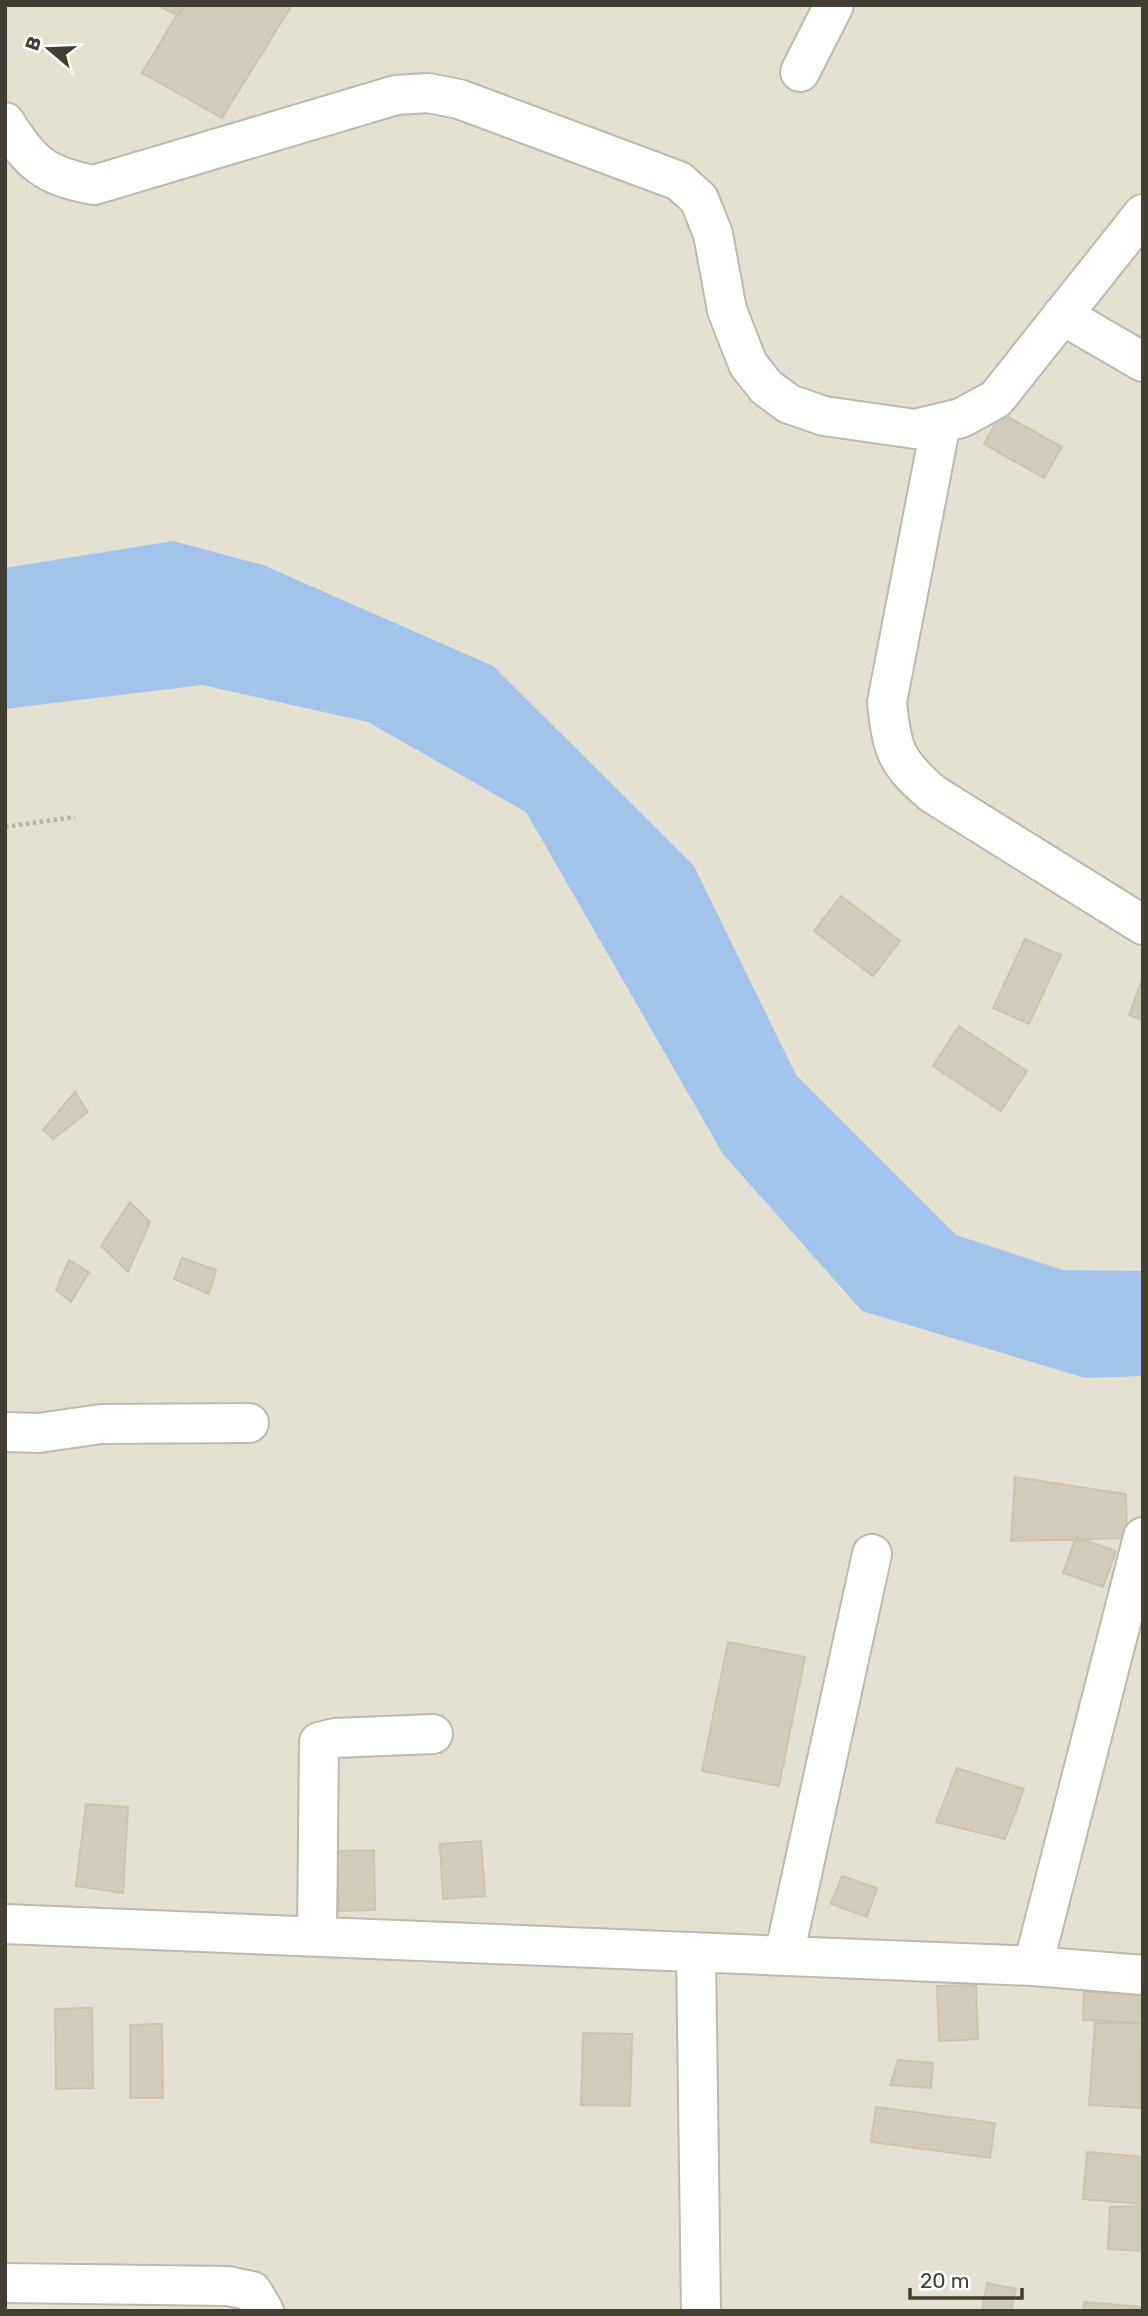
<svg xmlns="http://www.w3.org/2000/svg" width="1148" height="2316" font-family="Rubik,sans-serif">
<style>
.residential{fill:#e4e1d2}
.water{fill:#a2c4ea}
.building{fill:#d1cbba;stroke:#cbc3ad;stroke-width:2}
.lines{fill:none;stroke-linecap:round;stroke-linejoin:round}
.minor-casing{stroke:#beb9aa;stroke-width:42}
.path{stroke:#bcb499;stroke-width:4.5;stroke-dasharray:3.5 3.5;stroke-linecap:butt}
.minor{stroke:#fff;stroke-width:38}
</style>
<rect width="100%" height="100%" fill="#f0eee3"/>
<path class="residential" d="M5 5H1143V2311H5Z"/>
<path class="water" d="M173 541 263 565 493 666 694 866 796 1075 956 1235 1063 1270 1143 1271V1376L1085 1378 862 1311 723 1154 526 812 368 722 202 685 5 709V568Z"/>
<path class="building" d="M157 5H185L179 16Z
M183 5H292L222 118 142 73Z
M1001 413 1062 447 1044 478 984 444Z
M841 896 900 941 873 976 814 931Z
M1025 939 1061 955 1029 1024 993 1008Z
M1143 977V1020L1129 1015Z
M959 1026 1027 1071 1001 1111 933 1066Z
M75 1092 88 1112 53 1139 43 1130Z
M130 1202 150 1222 128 1272 101 1246Z
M182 1258 216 1270 209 1294 174 1279Z
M69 1260 89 1272 71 1302 56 1290Z
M1015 1477 1126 1494 1127 1538 1011 1541Z
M1076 1537 1116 1551 1103 1587 1063 1573Z
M728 1642 805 1657 779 1786 702 1771Z
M957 1768 1024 1789 1005 1839 936 1822Z
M86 1804 128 1807 123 1893 76 1886Z
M481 1841 485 1896 443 1899 440 1844Z
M374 1850 375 1910 338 1911 337 1851Z
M842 1876 877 1888 867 1917 831 1904Z
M976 1985 978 2039 939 2041 937 1986Z
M1084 1992 1143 1994 1142 2023 1083 2020Z
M92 2008 93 2088 56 2089 55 2009Z
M1095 2023H1142L1141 2108 1089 2105Z
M162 2024 163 2098H130V2025Z
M583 2033 632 2034 630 2106 581 2105Z
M898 2060 933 2063 931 2088 890 2085Z
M876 2107 995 2123 990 2158 871 2142Z
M1087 2152 1143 2157V2204L1083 2199Z
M1143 2206V2251L1108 2249 1110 2207Z
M987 2283 1016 2289 1011 2311H982Z
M1084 2302 1142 2307 1141 2311H1083Z"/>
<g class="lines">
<defs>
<path id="minor" d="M800 72 834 5
M5 122C31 164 45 176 94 185L396 95 428 93 459 99 679 181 699 199 713 234 727 310 748 364 766 387 789 404 824 416 915 429 961 418 996 399 1143 214
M1062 315 1143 362
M941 423 887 702C892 749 895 762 933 794L1143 925
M5 1432 39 1433 101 1424 249 1423
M5 1924 1033 1966 1143 1975
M317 1937 319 1742 335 1738 433 1734
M696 1952 701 2311
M784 1956 872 1554
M1033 1966 1143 1537
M5 2283 228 2286 252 2291 264 2311"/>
</defs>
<use href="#minor" class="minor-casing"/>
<path class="path" d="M5 827 75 817"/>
<use href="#minor" class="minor"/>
</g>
<rect width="1148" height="2316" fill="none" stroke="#423e34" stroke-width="14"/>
<g transform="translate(49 49) rotate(289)" stroke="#ffffff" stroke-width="5" paint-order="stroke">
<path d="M0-5L12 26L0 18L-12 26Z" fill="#423e34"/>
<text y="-10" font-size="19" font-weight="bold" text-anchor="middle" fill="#423e34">B</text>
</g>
<path d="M910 2288v10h112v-10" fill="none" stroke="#423e34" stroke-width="3.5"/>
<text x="920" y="2288" font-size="21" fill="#423e34" stroke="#ffffff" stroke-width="5" paint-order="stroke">20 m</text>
</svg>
